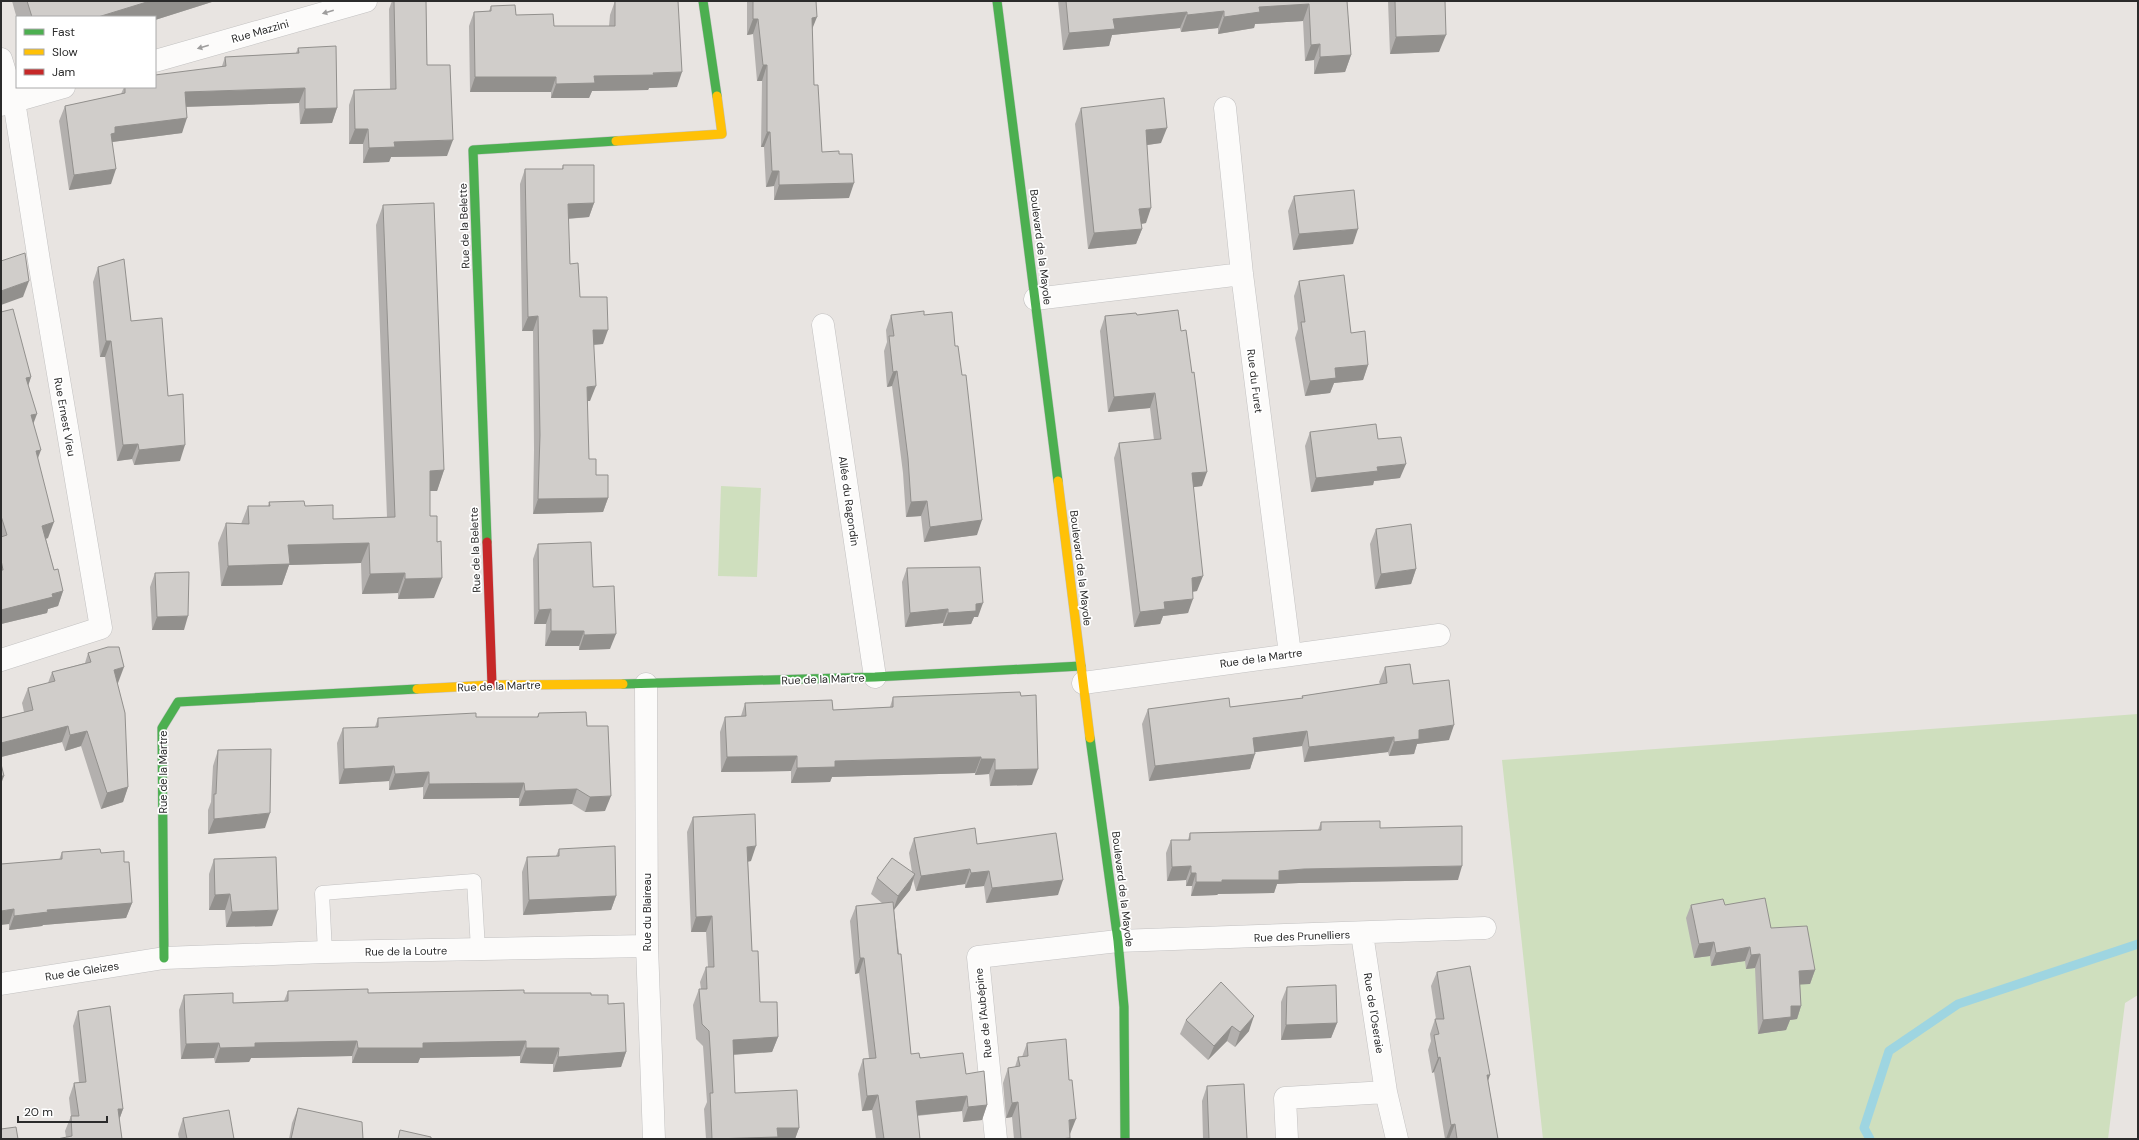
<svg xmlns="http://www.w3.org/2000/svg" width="2139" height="1140" font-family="'DM Sans',sans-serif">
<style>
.green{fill:#cfdfbe}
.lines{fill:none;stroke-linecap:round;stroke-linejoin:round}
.stream{stroke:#9ed5e1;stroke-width:9}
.lane-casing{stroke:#c2c1c1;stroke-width:15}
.street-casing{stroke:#c2c1c1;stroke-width:23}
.fast-casing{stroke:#c2c1c1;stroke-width:10}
.slow-casing{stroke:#c2c1c1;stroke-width:10}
.jam-casing{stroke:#c2c1c1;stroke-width:10}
.lane{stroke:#fcfbfa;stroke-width:14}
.street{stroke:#fcfbfa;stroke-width:22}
.fast{stroke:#4caf50;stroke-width:9}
.slow{stroke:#ffc107;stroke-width:9}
.jam{stroke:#c62828;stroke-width:9}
.wall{fill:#b3b0ae}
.shaded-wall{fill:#92908d}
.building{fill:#d0cdca;stroke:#92908d}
.oneway{fill:#9e9d9d}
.labels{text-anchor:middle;stroke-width:3.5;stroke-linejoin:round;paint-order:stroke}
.street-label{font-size:11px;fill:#2b2b2b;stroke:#fff}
</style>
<rect width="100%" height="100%" fill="#e8e4e1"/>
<path class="green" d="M721 486 761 488 757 577 718 576Z
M2138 714V995L2125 1003 2108 1139H1543L1502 760Z"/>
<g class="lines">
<path class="stream" d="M1870 1139 1864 1128 1889 1051 1958 1004 2138 944"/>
<defs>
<path id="lane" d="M325 952 322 893 474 881 478 949"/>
<path id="street" d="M1 59 14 101 40 267 101 628 1 660
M155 61 366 1
M1 105 64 87
M1225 108 1242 274 1290 654
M1035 299 1242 274
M823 325 875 677
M1083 683 1439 635
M646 684 647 946 654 1139
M1362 934 1386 1092 1397 1139
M1 984 164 958 325 952 647 946
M996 1139 978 957 1118 941 1485 928
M1287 1139 1285 1098 1386 1092"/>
<path id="fast" d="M703 1 717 96
M997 1 1058 481
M487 542 473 150 616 141
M623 684 875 677 1081 666
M1090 738 1118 941 1124 1007 1125 1139
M164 958 162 728 178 702 417 689"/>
<path id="slow" d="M616 141 722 134 717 96
M1058 481 1090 738
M417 689 492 685 623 684"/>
<path id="jam" d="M487 542 492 685"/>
</defs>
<use href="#lane" class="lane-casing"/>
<use href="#street" class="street-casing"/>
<use href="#fast" class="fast-casing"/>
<use href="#slow" class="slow-casing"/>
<use href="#jam" class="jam-casing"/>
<use href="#lane" class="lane"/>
<use href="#street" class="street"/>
<use href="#fast" class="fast"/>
<use href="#slow" class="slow"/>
<use href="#jam" class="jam"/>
</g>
<path class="wall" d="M12 1H215L155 20V17H17V19Z
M392 1H426L427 65 447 156 391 157 389 162 363 163V144H349V105L354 90 390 89 389 9Z
M615 1 677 87 649 88 648 90 592 91 589 98H551V92H470L469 26 474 12 489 11 491 6 516 15 554 26H609L610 15Z
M747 1H816L812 30 814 85 822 152 839 154 849 198 774 200V186L766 187 764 147H761L762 81H757L753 34 747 35Z
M1058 1H1347L1351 55 1345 72 1314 74V60L1305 61 1303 21 1255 24 1254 28 1218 34V28L1181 32 1180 28 1112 35 1109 46 1063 50Z
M1388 1H1445L1439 52 1390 54Z
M298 48 337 108 332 123 300 124 299 103 186 107 182 133 112 142 111 184 69 190 59 121 65 106 121 94 124 87H155L222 66 225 57 296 53Z
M1081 108 1161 143 1147 145 1146 223 1141 224 1142 229 1136 244 1088 249 1075 124Z
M563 165 594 203 589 217 568 219 570 264 580 297 603 344 594 345 590 401H587L589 459 596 475 608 498 603 512 533 514 534 450 533 331H522L520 184 525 169H562Z
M1294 196 1353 244 1293 250 1288 211Z
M383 205 444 470 437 491H430V516L434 598 398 599V593L362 594 361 563 289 565 282 585 221 586 218 543 226 523 241 524 248 506H268L269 502 305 506 333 519 387 517 376 225Z
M98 267 131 321 168 396 180 461 134 465 132 459 117 461 105 357H100L93 282Z
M1299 281 1351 333 1368 365 1363 380 1334 383 1330 393 1305 396 1295 338 1298 329 1294 296Z
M1 312 31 377 28 386 48 538 46 539 54 570 63 591 58 606 48 609 47 613 1 624Z
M1136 313 1202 486 1193 487 1197 591 1193 592 1188 613 1163 616 1160 624 1134 627 1114 458 1119 443 1154 440 1150 408 1108 412 1100 331 1105 316Z
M891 315H924L955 346 977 535 924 542 921 516 906 517 903 473 892 386 887 387 884 351 887 342 886 330Z
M1310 432 1378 439 1400 478 1374 481 1373 485 1311 492 1305 446Z
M1376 529 1416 569 1411 584 1375 589 1370 544Z
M538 544 593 587 610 649 579 650V646H545L546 624H534L533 559Z
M907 568 978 617H974L971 624 943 626V623L905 627 902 582Z
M155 573 184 630H152L150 587Z
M88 653 118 683H117L128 787 123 802 101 809 81 746 65 751 62 742 1 757V718L24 712 22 703 28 688 48 683 52 672 85 663Z
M1385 667 1413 684 1449 740 1417 744 1414 754 1389 756 1388 752 1304 762 1302 746 1255 752 1250 769 1149 781 1142 724 1148 709 1230 707 1302 698V696L1380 684 1379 682Z
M1020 692 1032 785 990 786 989 774 975 775V773L832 777 830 782 791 783V771L721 772 720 732 725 717 741 716 745 703 833 710 890 707 893 697Z
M539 713 587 726 605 811 585 812 572 804 519 806V798L423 799V787L389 790V781L339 784 337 743 343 728 375 727 378 718 476 717H537Z
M218 750 265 828 208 834V810L211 802 213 766Z
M693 817 751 861 748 862 752 951 760 1002 778 1037 772 1052 733 1055 735 1093 799 1128 795 1139H706L704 1109 707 1102 703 1046 696 1039 693 1005 699 989H701L700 982 706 967H708L706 932H691L687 832Z
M1321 822 1380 828 1458 880 1299 883 1277 884 1274 893 1218 894 1217 895 1191 896 1192 886H1186V880L1167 881 1166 853 1171 840H1188L1190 833 1318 830Z
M914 838 977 844 1058 895 986 903 984 886 965 888V884L916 891 913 879 910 890 894 910 911 1054 966 1074 987 1105 982 1120 963 1122 962 1111 917 1116 920 1139H876L872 1110 862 1111 858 1074 863 1059 869 1058 859 973 855 974 850 921 856 906 882 903 871 894 877 878 912 872 909 853Z
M559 849 616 896 611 910 523 915 522 872 527 857 556 856Z
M62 852 101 853 124 862 132 903 126 918 43 925 42 926 9 930V924L1 864 59 860Z
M214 859 272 926 226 927 225 910H209V874Z
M1691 905H1725L1771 928 1815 970 1810 984H1800L1801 1006 1797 1019 1790 1020 1786 1030 1758 1034 1755 968 1746 969 1745 961 1711 966 1710 956 1694 958 1686 918Z
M1437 972 1488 1081 1498 1139H1445L1434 1072 1432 1073 1428 1050 1431 1041 1430 1034 1435 1019H1436L1431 986Z
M1221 982 1249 1031 1235 1047 1227 1041 1208 1060 1180 1034 1186 1020Z
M1287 987 1337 1023 1331 1038 1281 1040V1002Z
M288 991 368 993H524L591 995 608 1004 626 1052 621 1067 553 1072V1064L520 1063V1056L420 1058 418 1063H352V1056L251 1058 249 1062 215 1063 214 1058 181 1059 179 1010 184 995 233 1003 284 1001Z
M78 1011 123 1109 119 1120 122 1139 66 1137 65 1131 71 1116 69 1098 74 1083 79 1082 73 1026Z
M1027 1043 1070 1134V1139H1014L1012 1117 1006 1118 1003 1083 1008 1068 1015 1067 1018 1057H1022Z
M1207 1086 1247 1139H1203L1202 1101Z
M298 1108 363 1139H289L292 1123Z
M183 1118 234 1139H179L178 1134Z"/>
<path class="shaded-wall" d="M150 1H215L155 20V17H98Z
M1309 4 1303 21 1255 24 1254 28 1218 34 1224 17 1259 7Z
M1224 11 1218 28 1181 32 1187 15Z
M1187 12 1180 28 1112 35 1109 46 1063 50 1069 33 1113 19Z
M817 17 811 32 812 18Z
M753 19H758L753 34 747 35Z
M1446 35 1439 52 1390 54 1396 37Z
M1320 44 1314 60 1305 61 1311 45Z
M1351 55 1345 72 1314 74 1320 57Z
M763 65H767L762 81H757Z
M682 72 677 87 649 88 648 90 592 91 589 98H551L556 84 594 76Z
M475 77H556L551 92H470Z
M305 88 299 103 179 107 185 92Z
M337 108 332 123 300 124 305 109Z
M187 118 182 133 112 142 111 134 115 127Z
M1167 128 1161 143 1140 146 1146 130Z
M355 129H368L363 144H349Z
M767 132H770L764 147H761Z
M453 140 447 156 391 157 389 162 363 163 369 148 394 142Z
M116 169 111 184 69 190 74 175Z
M772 171H779L774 186 766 187Z
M854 183 849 198 774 200 779 185Z
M594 203 589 217 562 219 568 204Z
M1151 208 1146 223 1134 225 1139 209Z
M1142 229 1136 244 1088 249 1094 233Z
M1358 229 1353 244 1293 250 1299 234Z
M29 281 23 297 1 305V291Z
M538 316 533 331H522L528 317Z
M593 330H608L603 344 588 345Z
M106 341H111L105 357H100Z
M1368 365 1363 380 1334 383 1330 393 1305 396 1310 381 1335 368Z
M897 371 892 386 887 387 893 372Z
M31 377 26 392V378Z
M596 386 590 401H582L587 387Z
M1155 393 1150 408 1108 412 1114 397Z
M37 414 31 430V415Z
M138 444 132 459 117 461 123 445Z
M185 445 180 461 134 465 139 450Z
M41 450 35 466 36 451Z
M1406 464 1400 478 1374 481 1373 485 1311 492 1316 478 1377 467Z
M444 470 437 491H423L430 471Z
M1207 472 1202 486 1187 488 1192 473Z
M608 498 603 512 533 514 538 499Z
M927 501 921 516 906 517 911 502Z
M982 520 977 535 924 542 930 527Z
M54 522 48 538 37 541 42 526Z
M369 543 361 563 289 565 282 585 221 586 228 566 288 545Z
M1416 569 1411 584 1375 589 1381 574Z
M405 573 398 593 362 594 370 574Z
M1203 576 1197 591 1187 592 1192 578Z
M442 578 434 598 398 599 405 579Z
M63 591 58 606 48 609 47 613 1 624V610Z
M1193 599 1188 613 1163 616 1160 624 1134 627 1140 612 1164 602Z
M983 603 978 617H974L971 624 943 626 948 613 976 604Z
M551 609 546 624H534L539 610Z
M948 609 943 623 905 627 910 613Z
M188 616 184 630H152L157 617Z
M551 631H584L579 646H545Z
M616 634 610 649 579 650 584 635Z
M124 667 118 683 108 686 114 670Z
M1454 725 1449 740 1417 744 1414 754 1389 756 1394 742 1419 730Z
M68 726 62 742 1 757V743Z
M87 731 81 746 65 751 70 735Z
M1307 731 1302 746 1248 753 1253 738Z
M1394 737 1388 752 1304 762 1309 747Z
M1255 754 1250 769 1149 781 1155 766Z
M797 756 791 771 721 772 727 757Z
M981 757 975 773 832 777 830 782 791 783 797 768 835 761Z
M981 759H995L989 774 975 775Z
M394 766 389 781 339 784 344 769Z
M1038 769 1032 785 990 786 995 770Z
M429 772 423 787 389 790 395 774Z
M1 776H4L1 784Z
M524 783 519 798 423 799 429 784Z
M128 787 123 802 101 809 107 793Z
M577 789 572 804 519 806 525 791Z
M611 796 605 811 585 812 590 797Z
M270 813 265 828 208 834 214 819Z
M756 846 751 861 741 862 747 847Z
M1191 866 1186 880 1167 881 1172 867Z
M1462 866 1458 880 1299 883 1277 884 1274 893 1218 894 1217 895 1191 896 1196 882 1222 880 1279 871 1304 869Z
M970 869 965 884 916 891 921 876Z
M989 871 984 886 965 888 971 873Z
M1191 873H1196L1192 886H1186Z
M915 874 910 890 893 911 898 896Z
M1063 880 1058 895 986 903 992 888Z
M230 894 225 910H209L215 895Z
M616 896 611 910 523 915 529 900Z
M132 903 126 918 43 925 42 926 9 930 14 916 47 910Z
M14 909 9 924 1 925V911Z
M278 910 272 926 226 927 232 912Z
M712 916 706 932H691L696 917Z
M1714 942 1710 956 1694 958 1699 944Z
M1750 947 1745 961 1711 966 1716 953Z
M1760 954 1755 968 1746 969 1751 955Z
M860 958H864L859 973 855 974Z
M1815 970 1810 984 1794 985 1799 971Z
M1791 1006H1801L1797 1019 1790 1020 1786 1030 1758 1034 1763 1020Z
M1254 1016 1249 1031 1235 1047 1240 1032Z
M1337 1023 1331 1038 1281 1040 1286 1025Z
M1232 1026 1227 1041 1208 1060 1214 1046Z
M778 1037 772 1052 727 1055 733 1040Z
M357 1041 352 1056 251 1058 249 1062 215 1063 220 1048 255 1043Z
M526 1041 520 1056 420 1058 418 1063H352L358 1048 423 1043Z
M219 1043 214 1058 181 1059 186 1044Z
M526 1048H559L553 1064 520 1063Z
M626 1052 621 1067 553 1072 558 1057Z
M1440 1057 1434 1072 1432 1073 1438 1058Z
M1487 1075H1490L1485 1090Z
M878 1095 872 1110 862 1111 867 1096Z
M967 1096 962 1111 910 1116 916 1101Z
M1018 1102 1012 1117 1006 1118 1012 1103Z
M987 1105 982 1120 963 1122 968 1107Z
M118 1109H123L118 1123Z
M1076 1119 1070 1134 1069 1120Z
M1455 1124 1449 1139H1446L1451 1125Z
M777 1128H799L795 1139H727Z"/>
<path class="building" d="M27 1H150L98 17H32Z
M394 1H426L427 65H450L453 140 394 142 395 147 369 148 368 129H355L354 90 396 89Z
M615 1H678L682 72 653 73 654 75 594 76 595 83 556 84V77H475L474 12 491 11V6L515 5 516 15 553 14 554 26H615Z
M753 1H816L817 17 812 18 814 85H818L822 152 839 151V154H852L854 183 779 185V171H772L770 132H767V65H763L758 19H753Z
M1066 1H1347L1351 55 1320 57V44L1311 45 1309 4 1259 7 1260 12 1224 17V11L1187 15V12L1113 19 1115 29 1069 33Z
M1395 1H1445L1446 35 1396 37Z
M336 46 337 108 305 109V88L185 92 187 118 115 127V133L111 134 116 169 74 175 65 106 125 93V87H155V75L226 66 225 57 299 53 298 48Z
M1164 98 1167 128 1146 130 1151 208 1139 209 1142 229 1094 233 1081 108Z
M563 165H594V203L568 204 570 264 578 263 580 297H607L608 330H593L596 386 587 387 589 459H596V475H608V498L538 499 540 435 538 316 528 317 525 169H563Z
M1354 190 1358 229 1299 234 1294 196Z
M434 203 444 470 430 471V516H437V542L441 541 442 578 405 579V573L370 574 369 543 288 545 290 564 228 566 226 523 249 524 248 506H270L269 502 304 501 305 506 333 505V519L395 517 383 205Z
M25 253 29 281 1 291V261Z
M124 259 131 321 162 318 168 396 183 394 185 445 139 450 138 444 123 445 111 341H106L98 267Z
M1344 275 1351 333 1365 331 1368 365 1335 368 1336 378 1310 381 1301 322H1305L1299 281Z
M13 309 31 377 26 378 37 414 31 415 41 450 36 451 54 522 42 526 54 570 58 569 63 591 52 594 53 597 1 610V570H3L1 560V537L7 535 1 516V312Z
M1178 310 1181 331 1186 330 1192 373 1194 372 1207 472 1192 473 1203 576 1192 578 1193 599 1164 602 1165 609 1140 612 1119 443 1161 439 1155 393 1114 397 1105 316 1136 313 1137 315Z
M924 311V315L952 312 955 346H958L962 375H966L982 520 930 527 927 501 911 502 908 458 897 371 893 372 889 336H894L891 315Z
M1376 424 1378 439 1401 437 1406 464 1377 467 1378 471 1316 478 1310 432Z
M1411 524 1416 569 1381 574 1376 529Z
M591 542 593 587 614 586 616 634 584 635V631H551V609L539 610 538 544Z
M980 567 983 603 976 604V611L948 613V609L910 613 907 568Z
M189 572 188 616 157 617 155 573Z
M108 647H119L124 667 114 670 125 713 128 787 107 793 87 731 70 735 68 726 1 743V718L33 710 28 688 55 681 52 672 91 662 88 653Z
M1410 664 1413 684 1449 680 1454 725 1419 730V739L1394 742V737L1309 747 1307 731 1253 738 1255 754 1155 766 1148 709 1229 698 1230 707 1303 698 1302 696 1387 683 1385 667Z
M1020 692 1021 696 1036 695 1038 769 995 770V759H981V757L835 761V767L797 768V756L727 757 725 717 746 716 745 703 832 700 833 710 893 707V697Z
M586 712 587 726H608L611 796 590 797 577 789 525 791 524 783 429 784V772L395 774 394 766 344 769 343 728 378 727V718L476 713V717H538L539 713Z
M271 749 270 813 214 819V794H216L218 750Z
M1 764 4 776H1Z
M755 814 756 846 747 847 752 951H758L760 1002H777L778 1037 733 1040 735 1093 797 1090 799 1128H777L778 1137 712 1139 710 1093H713L709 1031 702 1024 699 989H707L706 967H714L712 916 696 917 693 817Z
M1380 821V828L1462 826V866L1304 869 1279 871V880H1222V882H1196V873H1191V866L1172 867 1171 840H1190V833L1321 830V822Z
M975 828 977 844 1056 833 1063 880 992 888 989 871 971 873 970 869 921 876 914 838Z
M615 846 616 896 529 900 527 857 559 856V849Z
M100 849 101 853 124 851V862H129L132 903 47 910 48 912 14 916V909L1 911V864L62 859V852Z
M276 857 278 910 232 912 230 894 215 895 214 859Z
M892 858 915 874 898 896 877 878Z
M1765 898 1771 928 1807 926 1815 970 1799 971 1801 1006H1791V1017L1763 1020 1760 954 1751 955 1750 947 1716 953 1714 942 1699 944 1691 905 1723 899 1725 905Z
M893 902 898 954H901L911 1054 919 1053 920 1058 963 1053 966 1074 984 1071 987 1105 968 1107 967 1096 916 1101 920 1139H884L878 1095 867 1096 863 1059 876 1058 864 958H860L856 906Z
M1470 966 1490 1075H1487L1498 1139H1457L1455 1124 1451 1125 1440 1057 1438 1058 1434 1035 1439 1034 1435 1019H1444L1437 972Z
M1221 982 1254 1016 1240 1032 1232 1026 1214 1046 1186 1020Z
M1336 985 1337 1023 1286 1025 1287 987Z
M368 989V993L524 990V993H591V995H608V1004L624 1003 626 1052 558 1057 559 1048H526V1041L423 1043V1048H358L357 1041 255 1043V1047L220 1048 219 1043 186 1044 184 995 233 993V1003L288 1001V991Z
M110 1006 123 1109H118L122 1139H57L72 1136 71 1116H79L74 1083 86 1082 78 1011Z
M1066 1039 1069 1080H1072L1076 1119 1069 1120 1070 1138 1060 1139H1021L1018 1102 1012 1103 1008 1068 1020 1066 1018 1057 1028 1056 1027 1043Z
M1244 1084 1247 1139H1209L1207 1086Z
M298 1108 362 1122 363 1139H291Z
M229 1110 234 1139H187L183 1118Z
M16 1127 18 1139H1V1129Z
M400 1130 431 1137V1139H398Z"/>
<defs><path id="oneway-solid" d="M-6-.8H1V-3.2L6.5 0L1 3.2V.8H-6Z"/></defs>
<g class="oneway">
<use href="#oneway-solid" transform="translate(328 12) rotate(164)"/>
<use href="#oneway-solid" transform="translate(203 47) rotate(164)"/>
</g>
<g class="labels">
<g class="street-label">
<text transform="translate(260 31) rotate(-16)" y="4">Rue Mazzini</text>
<text transform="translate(464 226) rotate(-92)" y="4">Rue de la Belette</text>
<text transform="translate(1041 247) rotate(83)" y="4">Boulevard de la Mayole</text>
<text transform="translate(1255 381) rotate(83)" y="4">Rue du Furet</text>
<text transform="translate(65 417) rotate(80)" y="4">Rue Ernest Vieu</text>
<text transform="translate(849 501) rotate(82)" y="4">Allée du Ragondin</text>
<text transform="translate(475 550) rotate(-92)" y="4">Rue de la Belette</text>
<text transform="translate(1081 568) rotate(83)" y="4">Boulevard de la Mayole</text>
<text transform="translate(1261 658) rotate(-8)" y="4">Rue de la Martre</text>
<text transform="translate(823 679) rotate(-2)" y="4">Rue de la Martre</text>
<text transform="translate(499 686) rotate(-2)" y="4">Rue de la Martre</text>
<text transform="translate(163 772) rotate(-90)" y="4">Rue de la Martre</text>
<text transform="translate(1123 889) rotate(83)" y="4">Boulevard de la Mayole</text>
<text transform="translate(647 912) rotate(-90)" y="4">Rue du Blaireau</text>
<text transform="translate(1302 936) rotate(-2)" y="4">Rue des Prunelliers</text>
<text transform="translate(406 951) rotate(-1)" y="4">Rue de la Loutre</text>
<text transform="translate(82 971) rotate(-9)" y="4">Rue de Gleizes</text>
<text transform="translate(983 1013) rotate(-96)" y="4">Rue de l'Aubépine</text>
<text transform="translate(1374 1013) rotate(81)" y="4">Rue de l'Oseraie</text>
</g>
</g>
<rect width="2139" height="1140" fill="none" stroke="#2b2b2b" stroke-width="4"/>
<rect x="16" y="16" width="140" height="72" fill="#ffffff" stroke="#aaaaaa"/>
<rect x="24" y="29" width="20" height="6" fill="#4caf50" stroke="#aaaaaa"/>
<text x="52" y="36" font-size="12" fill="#2b2b2b">Fast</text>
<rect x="24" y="49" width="20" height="6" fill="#ffc107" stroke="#aaaaaa"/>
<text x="52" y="56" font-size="12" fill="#2b2b2b">Slow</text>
<rect x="24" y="69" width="20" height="6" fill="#c62828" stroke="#aaaaaa"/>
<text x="52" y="76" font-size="12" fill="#2b2b2b">Jam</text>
<path d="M18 1116v6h89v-6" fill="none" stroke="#2b2b2b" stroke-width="2"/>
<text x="24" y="1116" font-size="12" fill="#2b2b2b" stroke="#ffffff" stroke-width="3" paint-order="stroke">20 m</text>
</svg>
